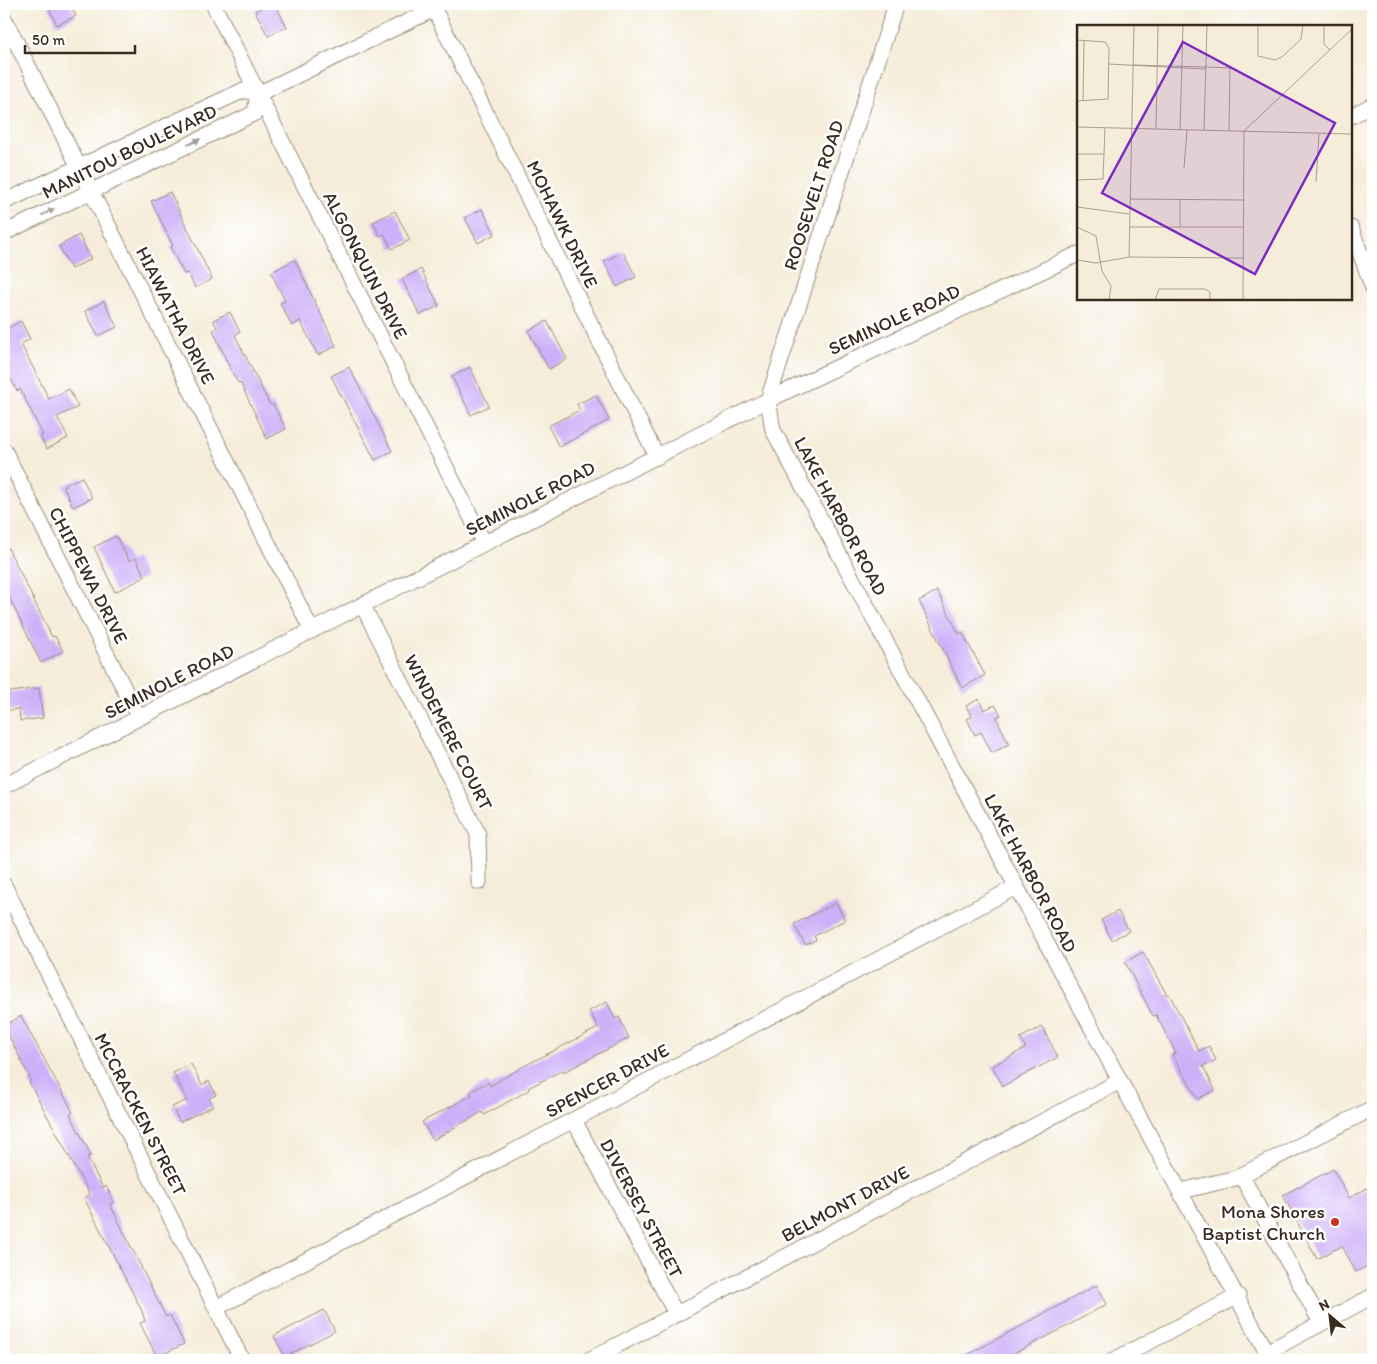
<svg xmlns="http://www.w3.org/2000/svg" width="1377" height="1364" font-family="Itim,sans-serif">
<style>
.building{fill:#ceb0f8}
.lines{fill:none;stroke-linecap:round;stroke-linejoin:round}
.minor-casing{stroke:#988c7c;stroke-width:17}
.minor{stroke:#fff;stroke-width:15}
.oneway{fill:#a79f9a}
.poi-dot{fill:#c8321e;stroke:#fff;stroke-width:2}
.labels{text-anchor:middle;stroke-width:5;stroke-linejoin:round;paint-order:stroke}
.street-label{font-size:19px;fill:#3b2a1e;stroke:#fff}
.poi-label{font-size:19px;fill:#3b2a1e;stroke:#fff;text-anchor:end}
.inset-road{fill:none;stroke:#ab9f8e;stroke-width:1}
.view{fill:#7b2cbf;fill-opacity:0.15;stroke:#7b2cbf;stroke-width:2.5}
.inset-edge{fill:none;stroke:#3b2a1e;stroke-width:2.5}
</style>
<rect width="100%" height="100%" fill="#fff"/>
<filter id="ink" filterUnits="userSpaceOnUse"><feTurbulence type="fractalNoise" baseFrequency=".02" numOctaves="2"/><feDisplacementMap in="SourceGraphic" scale="10" xChannelSelector="R" yChannelSelector="G"/><feConvolveMatrix kernelMatrix="1 2 1 2 8 2 1 2 1" color-interpolation-filters="sRGB"/></filter>
<filter id="wash" filterUnits="userSpaceOnUse"><feTurbulence type="fractalNoise" baseFrequency=".0096" numOctaves="4" result="noise"/><feDisplacementMap in="SourceGraphic" scale="20" xChannelSelector="R" yChannelSelector="G"/><feGaussianBlur stdDeviation="1.12" result="paint"/><feColorMatrix in="noise" values="0 0 0 0 0 0 0 0 0 0 0 0 0 0 0 0 0 1.4 0 .05"/><feComposite in="paint" operator="in"/></filter>
<g filter="url(#wash)">
<rect width="100%" height="100%" fill="#f5edd9"/>
<g id="blocks">
<path class="building" d="M47 4H70L76 16 57 25Z
M269 4H275L287 27 268 36 255 11Z
M170 192 212 279 195 288 188 273 184 274 170 247 173 246 151 201Z
M482 209 495 234 478 243 465 218Z
M395 211 410 240 392 249 384 234 380 236 373 222Z
M79 235 91 259 71 269 59 246Z
M623 252 636 277 617 287 604 261Z
M295 260 336 346 318 355 300 321 292 326 280 303 285 301 271 272Z
M421 269 439 306 420 315 402 279Z
M104 301 117 327 98 336 85 311Z
M230 312 240 332 235 335 270 405 273 404 286 429 267 439 240 382 238 383 231 371 213 330 217 328 213 320Z
M21 321 30 339 21 344 49 399 69 389 78 407 57 417 68 438 47 449 40 436 43 435 20 389 17 391 6 369H4V330Z
M547 321 567 359 549 369 528 331Z
M349 367 392 451 375 460 331 376Z
M470 367 489 406 471 415 452 377Z
M596 395 609 420 559 447 548 426 580 410 577 404Z
M82 477 92 498 73 507 63 486Z
M116 536 129 561 136 558 145 577 115 592 94 547Z
M4 540 52 637 55 636 63 651 41 663 4 587Z
M937 591 959 634 962 632 985 675 962 688 919 601Z
M39 688 43 718 20 721 19 709 4 711V693Z
M979 699 984 710 995 705 1001 715 996 717 1009 744 992 753 981 732 975 735 967 719 972 717 966 706Z
M836 903 845 920 814 936 816 940 805 945 794 924Z
M1118 911 1129 931 1112 940 1101 920Z
M1143 952 1167 995 1169 994 1199 1051 1209 1046 1216 1060 1203 1066 1215 1090 1198 1099 1172 1054 1176 1053 1156 1015 1153 1016 1125 962Z
M607 1002 615 1019 619 1017 629 1038 564 1072 563 1070 528 1088 529 1090 484 1115 482 1112 433 1140 422 1122 472 1095 470 1092 488 1082 490 1086 524 1066 598 1028 589 1011Z
M21 1016 73 1112 70 1114 91 1155 87 1157 103 1188 106 1186 114 1202 110 1204 153 1291 166 1317 170 1315 184 1344 157 1357 140 1323 145 1321 142 1311 84 1198 90 1195 29 1082 31 1080 4 1026Z
M1042 1027 1058 1057 1003 1086 992 1066 1026 1048 1020 1038Z
M191 1064 202 1085 209 1081 216 1095 209 1098 213 1106 180 1122 172 1107 187 1100 173 1073Z
M1333 1169 1349 1198 1373 1185V1263L1356 1272 1342 1246 1317 1259 1283 1195Z
M1097 1285 1107 1304 1060 1330 1001 1360H958Z
M324 1310 335 1331 285 1357 274 1336Z"/>
</g>
</g>
<g filter="url(#ink)">
<use href="#blocks" fill-opacity="0" stroke="#988c7c" stroke-width="1"/>
<g class="lines">
<defs>
<path id="minor" d="M213 4 484 543
M896 4 768 400 773 430 1120 1081 1271 1360
M4 18 312 631
M258 94 434 9 657 457
M1351 116 1373 105
M4 202 244 90 258 94 255 113 4 233
M1351 228 1373 288
M4 450 139 718
M363 606 478 834 479 882
M4 786 768 400 1078 254
M4 885 242 1360
M574 1120 676 1314
M1241 1175 1321 1323
M1181 1191 1236 1178 1373 1108
M216 1308 1016 887
M1267 1352 1373 1296
M589 1360 1120 1081
M1114 1360 1238 1296"/>
</defs>
<use href="#minor" class="minor-casing"/>
<use href="#minor" class="minor"/>
</g>
<defs><path id="oneway-solid" d="M-6-.8H1V-3.2L6.5 0L1 3.2V.8H-6Z" transform="scale(1.25)"/></defs>
<g class="oneway">
<use href="#oneway-solid" transform="translate(194 142) rotate(-25)"/>
<use href="#oneway-solid" transform="translate(48 212) rotate(-26)"/>
</g>
</g>
<circle class="poi-dot" cx="1335" cy="1222" r="5"/>
<g class="labels">
<g class="street-label">
<text transform="translate(129 151) rotate(-26)" y="7">MANITOU BOULEVARD</text>
<text transform="translate(813 195) rotate(-72)" y="7">ROOSEVELT ROAD</text>
<text transform="translate(563 224) rotate(64)" y="7">MOHAWK DRIVE</text>
<text transform="translate(366 265) rotate(63)" y="7">ALGONQUIN DRIVE</text>
<text transform="translate(176 315) rotate(63)" y="7">HIAWATHA DRIVE</text>
<text transform="translate(894 319) rotate(-25)" y="7">SEMINOLE ROAD</text>
<text transform="translate(530 498) rotate(-27)" y="7">SEMINOLE ROAD</text>
<text transform="translate(841 516) rotate(62)" y="7">LAKE HARBOR ROAD</text>
<text transform="translate(89 575) rotate(63)" y="7">CHIPPEWA DRIVE</text>
<text transform="translate(169 681) rotate(-27)" y="7">SEMINOLE ROAD</text>
<text transform="translate(449 732) rotate(63)" y="7">WINDEMERE COURT</text>
<text transform="translate(1031 873) rotate(62)" y="7">LAKE HARBOR ROAD</text>
<text transform="translate(607 1080) rotate(-28)" y="7">SPENCER DRIVE</text>
<text transform="translate(141 1114) rotate(63)" y="7">MCCRACKEN STREET</text>
<text transform="translate(845 1203) rotate(-28)" y="7">BELMONT DRIVE</text>
<text transform="translate(642 1208) rotate(62)" y="7">DIVERSEY STREET</text>
</g>
<g class="poi-label">
<text x="1325" y="1218">Mona Shores<tspan x="1325" dy="22">Baptist Church</tspan></text>
</g>
</g>
<g transform="translate(1077 25)">
<rect width="275" height="275" fill="#f5edd9"/>
<path class="inset-road" d="M181 0V31L198 35 205 32 224 14 226 0M247 0V19L253 25M0 15 28 17 32 23 31 74 0 76M0 15 1 0M32 39 127 44 129 42 56 40M129 42 153 43 152 106M6 76 7 16M0 102 275 109M79 104 81 0M103 105 106 0M127 105 130 0M167 106 275 4M0 129H27M107 143 110 105M0 155 26 154 28 103M239 157 242 109M53 174 166 175M0 182 52 189M0 202 19 211 25 246 34 261 32 275M53 202H166M103 202V174M52 232 57 0M0 235 19 238 52 232 167 233M78 275 82 264H128L133 267V275M166 275 167 106"/>
<path class="view" d="M106 17 258 98 178 249 25 168Z"/>
<rect width="275" height="275" class="inset-edge"/>
</g>
<rect width="1377" height="1364" fill="none" stroke="#fff" stroke-width="20"/>
<g transform="translate(1330 1316) rotate(332)" stroke="#ffffff" stroke-width="4" paint-order="stroke">
<path d="M0-4L9 19L0 12L-9 19Z" fill="#3b2a1e"/>
<text y="-8" font-size="14" font-weight="bold" text-anchor="middle" fill="#3b2a1e">N</text>
</g>
<path d="M25 45v8h110v-8" fill="none" stroke="#3b2a1e" stroke-width="2.5"/>
<text x="32" y="45" font-size="15" fill="#3b2a1e" stroke="#ffffff" stroke-width="4" paint-order="stroke">50 m</text>
</svg>
